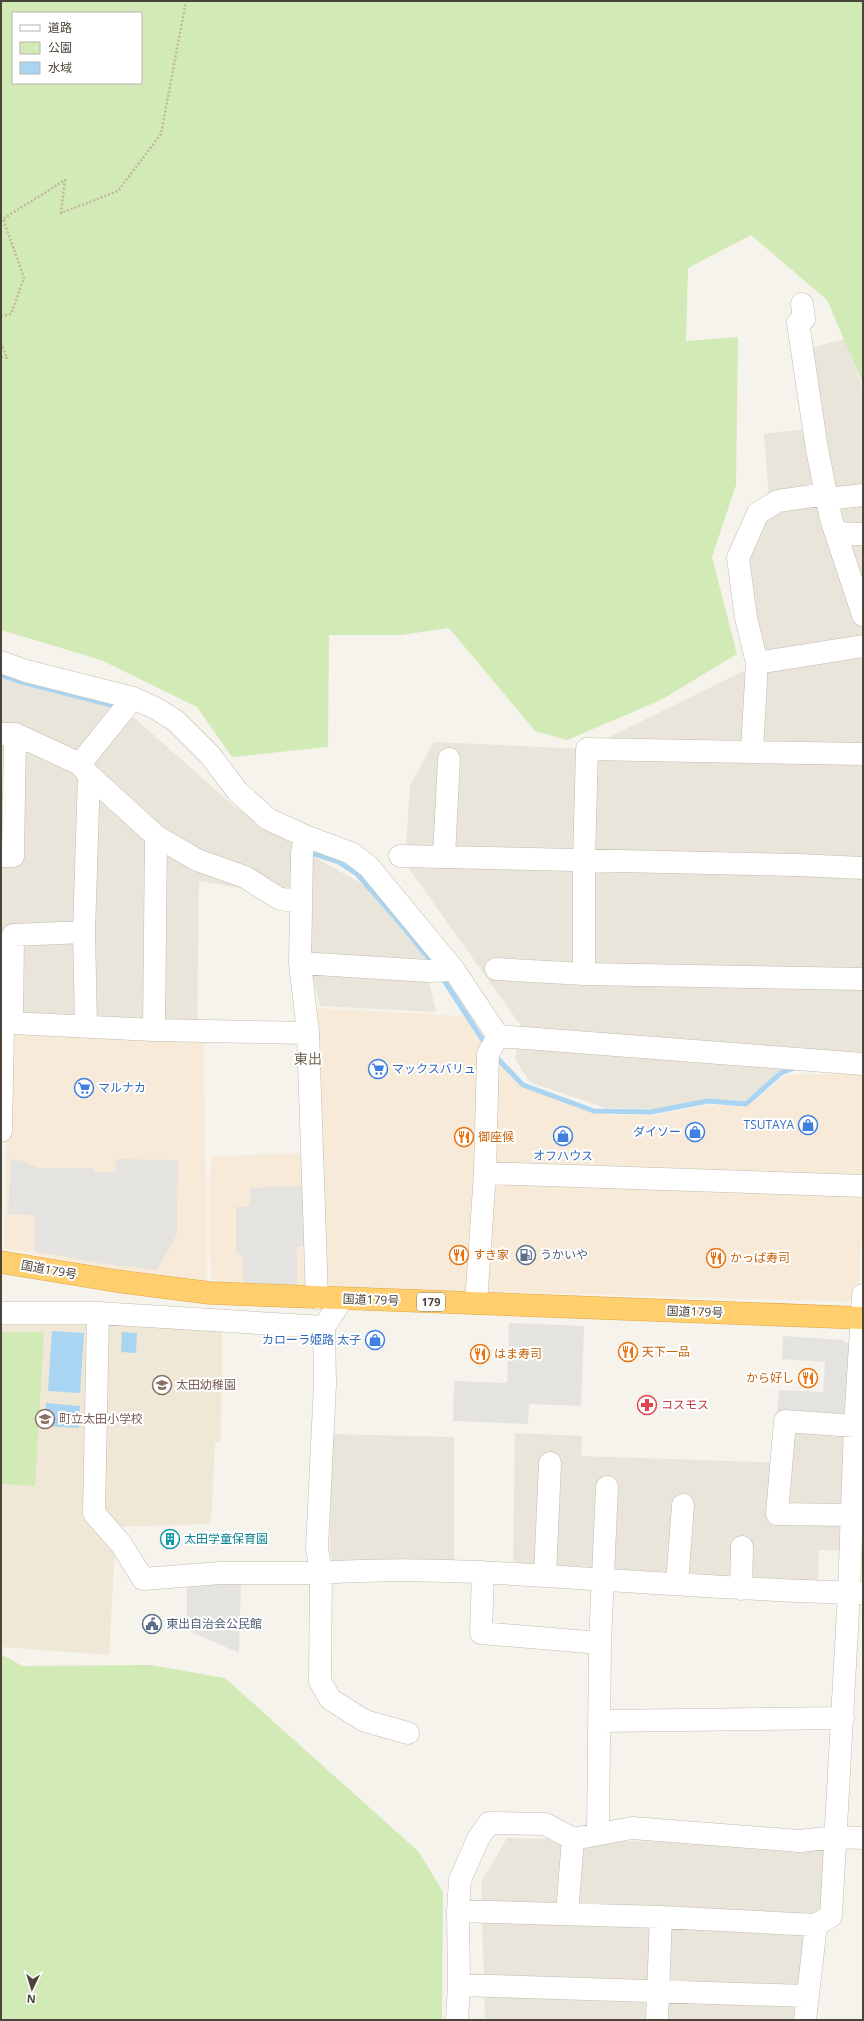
<svg xmlns="http://www.w3.org/2000/svg" width="864" height="2021" font-family="'Open Sans','Noto Sans JP',sans-serif">
<style>
.residential{fill:#eae5da}
.commercial{fill:#f7ead8}
.education{fill:#efe8d6}
.green{fill:#d2eab5;fill-rule:evenodd}
.parking{fill:#e5e3e0}
.water{fill:#a9d4f2}
.lines{fill:none;stroke-linecap:round;stroke-linejoin:round}
.stream{stroke:#a9d4f2;stroke-width:5}
.minor-casing{stroke:#c2bbae;stroke-width:23}
.highway-casing{stroke:#e0a43c;stroke-width:23}
.path{stroke:#c4b79f;stroke-width:2.5;stroke-dasharray:2 2;stroke-linecap:butt}
.minor{stroke:#fff;stroke-width:22}
.highway{stroke:#ffcf6e;stroke-width:22}
.labels{text-anchor:middle;stroke-width:4;stroke-linejoin:round;paint-order:stroke}
.shield{fill:#fff;stroke:#817c74;stroke-width:1}
.shield-label{font-size:11px;font-weight:bold;fill:#4b4439}
.shop-label{font-size:12px;fill:#366cbe;stroke:#fff;text-anchor:end}
.food-label{font-size:12px;fill:#c56008;stroke:#fff;text-anchor:start}
.service-label{font-size:12px;fill:#4e5e75;stroke:#fff;text-anchor:start}
.street-label{font-size:12px;fill:#4b4439;stroke:#fff}
.education-label{font-size:12px;fill:#785e54;stroke:#fff;text-anchor:start}
.health-label{font-size:12px;fill:#be3a42;stroke:#fff;text-anchor:start}
.culture-label{font-size:12px;fill:#0d838f;stroke:#fff;text-anchor:start}
.quarter-label{font-size:14px;fill:#6e6250;stroke:#fff}
</style>
<rect width="100%" height="100%" fill="#f6f3ec"/>
<path class="residential" d="M845 339 863 389V1069L798 1067 786 1070 745 1101 706 1100 656 1109 606 1108 530 1082 515 1059 521 1026 405 863 410 785 434 742 585 749 760 663 743 563 769 497 764 434 813 428 811 348Z
M1 664 120 705 236 808 316 858 366 886 422 950 436 1012 320 1006 293 897 199 881 197 1036 1 1027Z
M791 1430 847 1436 845 1551 819 1550 818 1588 538 1568 513 1561 515 1433 582 1436 581 1456 788 1463Z
M331 1434 454 1437V1568H333L330 1551Z
M507 1838 608 1841 725 1842 822 1849 828 1854 825 1911 799 2020H485L481 1882Z"/>
<path class="commercial" d="M315 1008 463 1016 528 1088 606 1115H656L707 1105 748 1106 786 1075 857 1073 863 1076V1169L859 1302 324 1287Z
M9 1033 204 1042 207 1281 100 1267 4 1248Z
M308 1153 313 1287 272 1288 211 1281 209 1218 211 1156Z"/>
<path class="education" d="M112 1320 222 1327 221 1442H215L211 1524 114 1527 98 1506 105 1325Z
M1 1325H91L89 1514 115 1548 109 1655 1 1647Z"/>
<path class="green" d="M1 1H863V384L827 300 751 235 688 268 686 341 738 337 736 485 712 557 737 654 661 700 567 740 535 731 449 628 401 635H329L328 747 232 757 197 707 101 660 1 630ZM13 13H141V83H13Z
M1 1332H44L35 1486 1 1484Z
M1 1654 22 1666 150 1665 225 1678 419 1852 443 1892 442 2020H1Z"/>
<path class="parking" d="M11 1159 22 1161 39 1168H94V1172H115L116 1159 178 1160 177 1234 157 1270 97 1263 34 1251 35 1215 8 1214Z
M307 1186 309 1246 297 1247V1285L272 1287 244 1284 242 1255 236 1254V1207L250 1206V1188Z
M509 1323 584 1326 581 1406 529 1404 528 1424 453 1421 454 1381 507 1383Z
M783 1336 842 1340 853 1347 849 1413 842 1417 777 1412 779 1390 823 1392 825 1362 782 1359Z
M241 1580 239 1653 187 1630V1582Z"/>
<path class="water" d="M52 1331 84 1333 80 1393 48 1391Z
M122 1332 137 1333 136 1353 121 1352Z
M46 1403 80 1406 79 1428 45 1426Z"/>
<g class="lines">
<path class="stream" d="M1 675 18 681 119 707
M308 850 314 854 337 861 357 874 395 917 434 965
M441 976 486 1045
M495 1056 523 1085 594 1111 651 1112 708 1101 746 1104 781 1073 794 1068"/>
<defs>
<path id="minor" d="M802 304 804 319 798 323 817 449 831 519 863 615
M827 499 863 495
M836 533 863 534
M1 662 26 671 133 698 155 708 176 721 210 755 237 791 268 819 305 836 351 853 369 867 454 970 498 1036 863 1064
M757 663 746 618 738 558 758 513 778 501 826 494
M1 734H15L80 764 89 775 156 836 197 860 245 877 280 899 300 902
M752 750 757 663 863 646
M80 764 133 698
M305 836 302 853 300 963 308 1033 317 1298
M1 856H13L15 734
M400 856 797 865 863 868
M444 856 449 759
M300 963 429 971 454 970
M496 969 584 974 863 979
M584 974V861L587 749 863 754
M12 1023 13 935 84 932
M86 1026 84 932 89 775
M1 1027 12 1023 154 1030 308 1033
M154 1030 156 836
M1 1131 3 1027
M485 1173 863 1186
M342 1299 324 1327 325 1384 317 1548 321 1573C406 1567 491 1572 577 1578 672 1584 767 1591 863 1593
M476 1303 485 1173 488 1054 498 1036
M1 1313H98L324 1327
M98 1313 94 1513 121 1544 143 1579 220 1573H321L320 1681 330 1699 365 1721 408 1733
M851 1515 777 1514 785 1421 855 1426
M483 1572 481 1633 600 1643
M545 1576 550 1463
M677 1584 683 1505
M741 1589 742 1547
M600 1721 843 1718
M598 1834 600 1643 607 1487
M458 1911 661 1917 816 1925 831 1916 849 1593 855 1426 863 1295
M567 1914 573 1839 632 1828 800 1841 836 1837 863 1838
M459 1985 806 1996
M457 2020 459 1985 458 1911 460 1880 478 1839 489 1823 545 1824 573 1839
M657 2020 661 1917
M805 2020 816 1925"/>
<path id="highway" d="M1 1262 116 1281 210 1293 863 1318"/>
</defs>
<use href="#minor" class="minor-casing"/>
<use href="#highway" class="highway-casing"/>
<path class="path" d="M1 316 11 314 24 278 3 219 65 180 61 213 118 191 161 134 186 1
M1 343 7 358 1 357"/>
<use href="#minor" class="minor"/>
<use href="#highway" class="highway"/>
</g>
<defs>
<symbol id="supermarket-ring" viewBox="-11 -11 22 22"><circle r="9.5" fill="#fff" stroke="#3f7fe0" stroke-width="1.5"/><path d="M-6-5.5h2.5l.6 2H6L4.5 2H-2.5L-4.4-4H-6ZM-1.5 3.2a1.3 1.3 0 1 0 .1 0ZM3 3.2a1.3 1.3 0 1 0 .1 0Z" fill="#3f7fe0"/></symbol>
<symbol id="shop-ring" viewBox="-11 -11 22 22"><circle r="9.5" fill="#fff" stroke="#3f7fe0" stroke-width="1.5"/><path d="M-5-2.5h2.3a2.7 3.5 0 0 1 5.4 0H5L5.5 6h-11ZM-1.5-2.5h3a1.5 2.3 0 0 0-3 0Z" fill="#3f7fe0"/></symbol>
<symbol id="restaurant-ring" viewBox="-11 -11 22 22"><circle r="9.5" fill="#fff" stroke="#e8710a" stroke-width="1.5"/><path d="M-5-6h1v4h1v-4h1v4h1v-4h1v5L-1.5 .5V6h-2V.5L-5-1ZM5-6V6H3V1.5H1.5Q1.5-4 5-6Z" fill="#e8710a"/></symbol>
<symbol id="fuel-ring" viewBox="-11 -11 22 22"><circle r="9.5" fill="#fff" stroke="#5c6f8a" stroke-width="1.5"/><path d="M-5.5-6h7V0h2V4h1.3V-2.5L3-4.5l.8-.8L6-3V5H2.5V1h-1V6h-7ZM-4.2-4.7v3.2H.2V-4.7Z" fill="#5c6f8a"/></symbol>
<symbol id="school-ring" viewBox="-11 -11 22 22"><circle r="9.5" fill="#fff" stroke="#8d6e63" stroke-width="1.5"/><path d="M0-5L7-2L0 1L-7-2ZM-4 1L0 2.5L4 1V4Q0 6-4 4Z" fill="#8d6e63"/></symbol>
<symbol id="pharmacy-ring" viewBox="-11 -11 22 22"><circle r="9.5" fill="#fff" stroke="#e0444e" stroke-width="1.5"/><path d="M-2-6h4v4h4v4h-4v4h-4v-4h-4v-4h4Z" fill="#e0444e"/></symbol>
<symbol id="building-ring" viewBox="-11 -11 22 22"><circle r="9.5" fill="#fff" stroke="#0f9aa8" stroke-width="1.5"/><path d="M-4-6H4V6H1V3H-1V6H-4ZM-2.5-4.3h1.7v1.8h-1.7ZM.8-4.3h1.7v1.8H.8ZM-2.5-1h1.7V.8h-1.7ZM.8-1h1.7V.8H.8Z" fill="#0f9aa8"/></symbol>
<symbol id="civic-ring" viewBox="-11 -11 22 22"><circle r="9.5" fill="#fff" stroke="#5c6f8a" stroke-width="1.5"/><path d="M-.6-6.5H3V-4.5H.6V-3L4-1V1h2V6H-6V1h2V-1L-.6-3ZM-1.2 2.5V6h2.4V2.5Z" fill="#5c6f8a"/></symbol>
</defs>
<g fill-rule="evenodd">
<use href="#supermarket-ring" x="367" y="1058" width="22" height="22"/>
<use href="#supermarket-ring" x="73" y="1077" width="22" height="22"/>
<use href="#shop-ring" x="797" y="1114" width="22" height="22"/>
<use href="#shop-ring" x="684" y="1121" width="22" height="22"/>
<use href="#shop-ring" x="552" y="1125" width="22" height="22"/>
<use href="#restaurant-ring" x="453" y="1126" width="22" height="22"/>
<use href="#restaurant-ring" x="448" y="1244" width="22" height="22"/>
<use href="#fuel-ring" x="515" y="1244" width="22" height="22"/>
<use href="#restaurant-ring" x="705" y="1247" width="22" height="22"/>
<use href="#shop-ring" x="364" y="1329" width="22" height="22"/>
<use href="#restaurant-ring" x="617" y="1341" width="22" height="22"/>
<use href="#restaurant-ring" x="469" y="1343" width="22" height="22"/>
<use href="#restaurant-ring" x="797" y="1367" width="22" height="22"/>
<use href="#school-ring" x="151" y="1374" width="22" height="22"/>
<use href="#pharmacy-ring" x="636" y="1394" width="22" height="22"/>
<use href="#school-ring" x="34" y="1408" width="22" height="22"/>
<use href="#building-ring" x="159" y="1528" width="22" height="22"/>
<use href="#civic-ring" x="141" y="1613" width="22" height="22"/>
</g>
<g class="labels">
<rect class="shield" x="417" y="1293" width="28" height="18" rx="3"/>
<g class="shield-label">
<text x="431" y="1306">179</text>
</g>
<g class="shop-label">
<text x="392" y="1073" text-anchor="start">マックスバリュ</text>
<text x="98" y="1092" text-anchor="start">マルナカ</text>
<text x="794" y="1129">TSUTAYA</text>
<text x="681" y="1136">ダイソー</text>
<text x="563" y="1160" text-anchor="middle">オフハウス</text>
<text x="361" y="1344">カローラ姫路 太子</text>
</g>
<g class="food-label">
<text x="478" y="1141">御座候</text>
<text x="473" y="1259">すき家</text>
<text x="730" y="1262">かっぱ寿司</text>
<text x="642" y="1356">天下一品</text>
<text x="494" y="1358">はま寿司</text>
<text x="794" y="1382" text-anchor="end">から好し</text>
</g>
<g class="service-label">
<text x="540" y="1259">うかいや</text>
<text x="166" y="1628">東出自治会公民館</text>
</g>
<g class="street-label">
<text transform="translate(49 1270) rotate(10)" y="4">国道179号</text>
<text transform="translate(371 1300) rotate(2)" y="4">国道179号</text>
<text transform="translate(695 1312) rotate(2)" y="4">国道179号</text>
</g>
<g class="education-label">
<text x="176" y="1389">太田幼稚園</text>
<text x="59" y="1423">町立太田小学校</text>
</g>
<g class="health-label">
<text x="661" y="1409">コスモス</text>
</g>
<g class="culture-label">
<text x="184" y="1543">太田学童保育園</text>
</g>
<g class="quarter-label">
<text x="308" y="1064">東出</text>
</g>
</g>
<rect width="864" height="2021" fill="none" stroke="#4b4439" stroke-width="4"/>
<rect x="12" y="12" width="130" height="72" fill="#ffffff" stroke="#b7b4b0"/>
<rect x="20" y="25" width="20" height="6" fill="#ffffff" stroke="#b7b4b0"/>
<text x="48" y="32" font-size="12" fill="#4b4439">道路</text>
<rect x="20" y="42" width="20" height="12" fill="#d2eab5" stroke="#b7b4b0"/>
<text x="48" y="52" font-size="12" fill="#4b4439">公園</text>
<rect x="20" y="62" width="20" height="12" fill="#a9d4f2" stroke="#b7b4b0"/>
<text x="48" y="72" font-size="12" fill="#4b4439">水域</text>
<g transform="translate(32 1989) rotate(184)" stroke="#ffffff" stroke-width="3" paint-order="stroke">
<path d="M0-3L7 15L0 10L-7 15Z" fill="#4b4439"/>
<text y="-6" font-size="11" font-weight="bold" text-anchor="middle" fill="#4b4439">N</text>
</g>
</svg>
